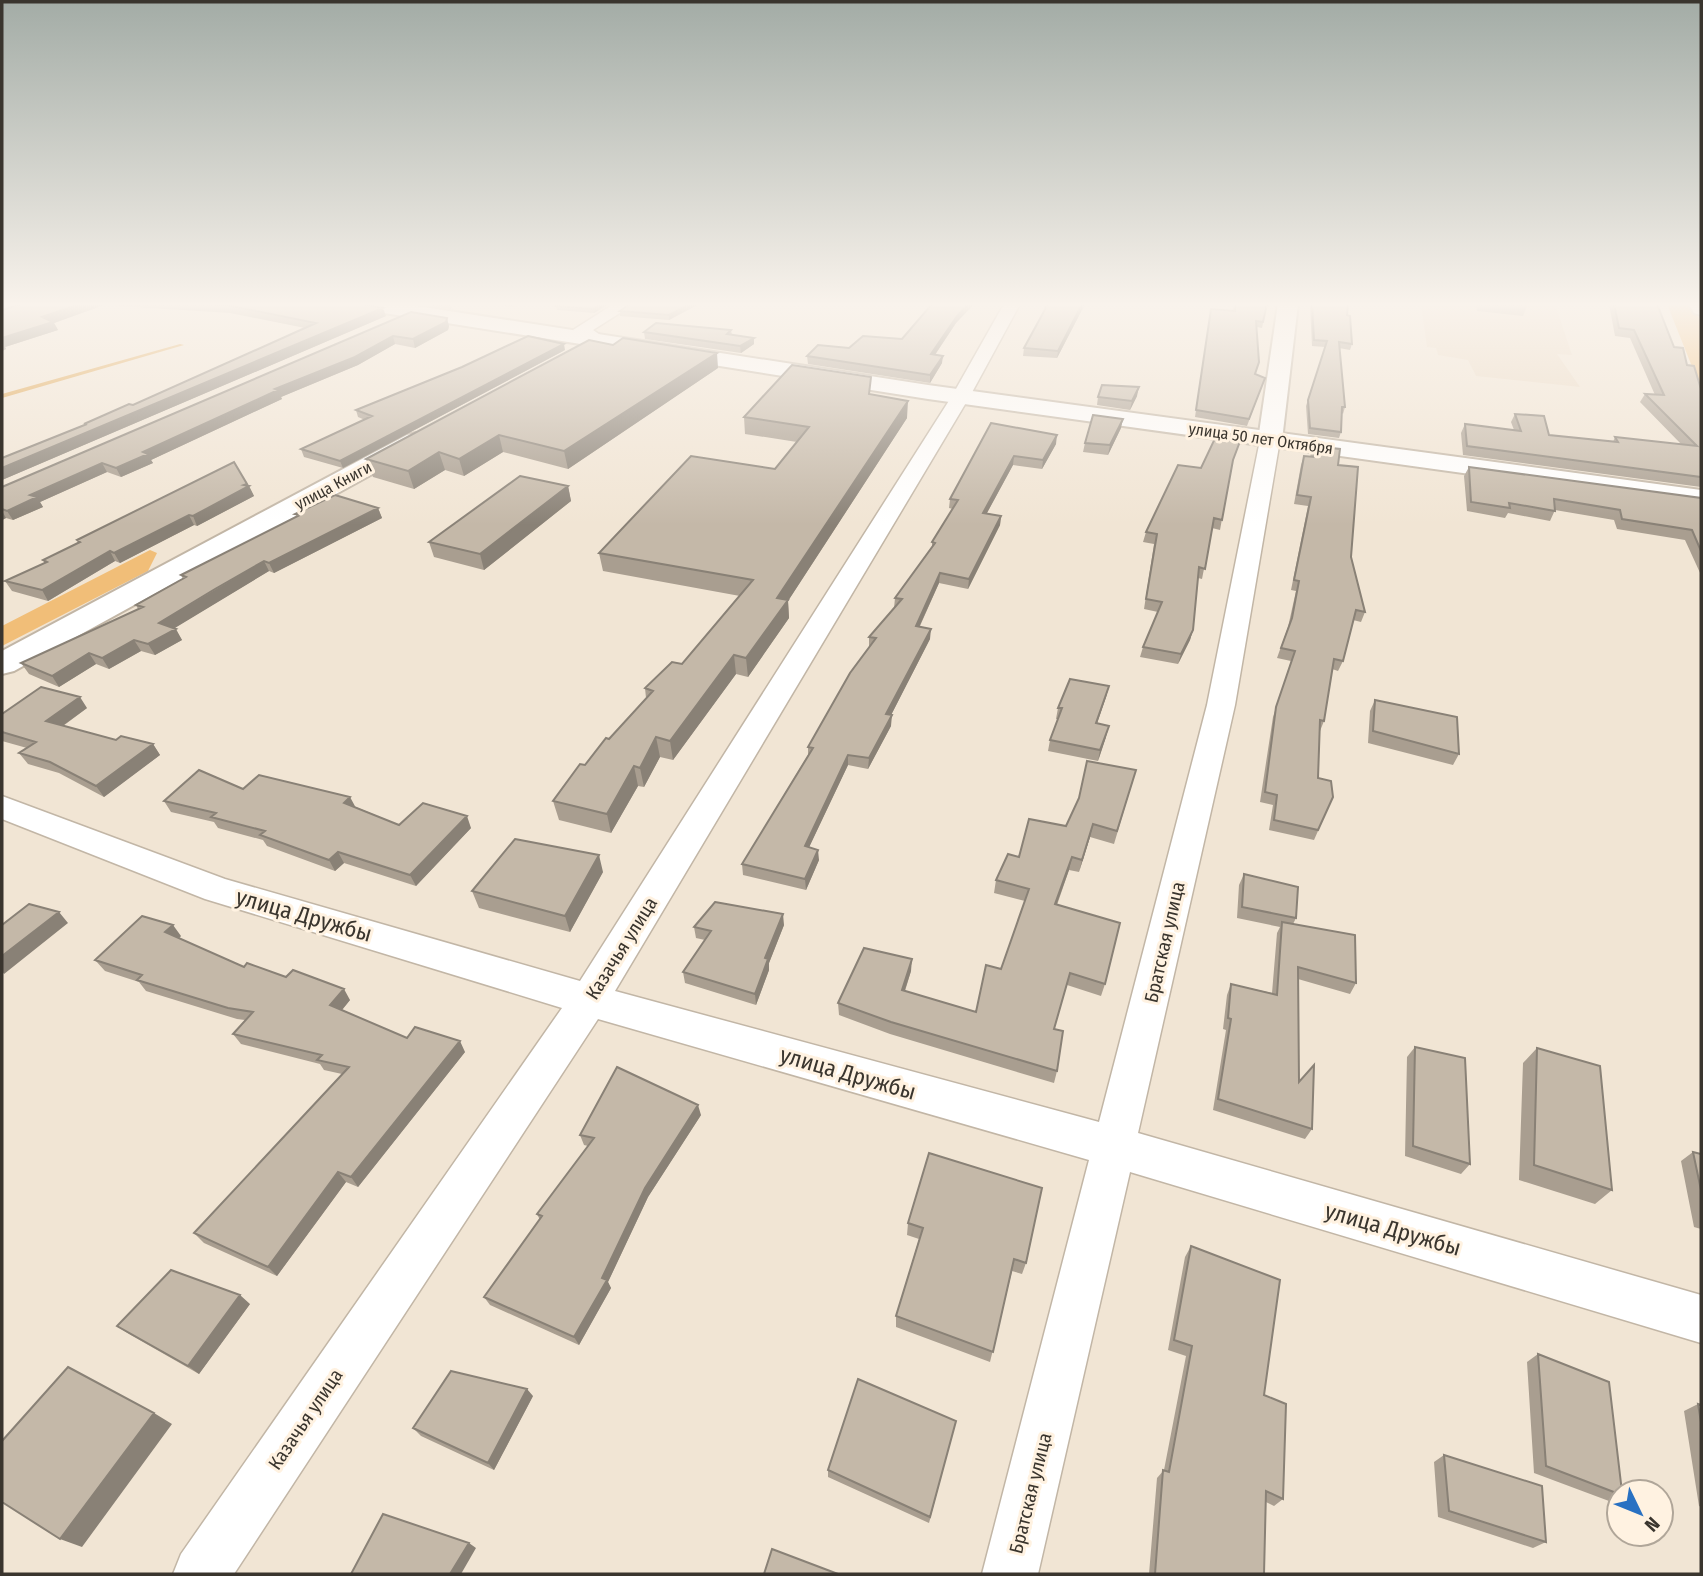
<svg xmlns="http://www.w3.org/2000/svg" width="1703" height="1576" font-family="'Fira Sans Condensed',sans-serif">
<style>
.built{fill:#ead9c3}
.green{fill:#f1be78}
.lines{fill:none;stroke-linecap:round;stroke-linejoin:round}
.stream{fill:#dd9f43;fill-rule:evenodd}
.minor-casing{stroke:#c2b6a6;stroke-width:3}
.tertiary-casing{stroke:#c2b6a6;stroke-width:4}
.secondary-casing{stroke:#c2b6a6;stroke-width:4}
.minor{fill:#fff;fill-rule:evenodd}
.tertiary{fill:#fff;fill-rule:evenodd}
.secondary{fill:#fff;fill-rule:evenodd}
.wall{fill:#a99e90}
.shaded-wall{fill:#898176}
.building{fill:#c4b8a8;stroke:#898176;stroke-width:2}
.labels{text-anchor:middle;stroke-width:6;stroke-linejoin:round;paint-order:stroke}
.far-street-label{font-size:16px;fill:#3a352e;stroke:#fff2e1}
.street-label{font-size:19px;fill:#3a352e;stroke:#fff2e1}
.near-street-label{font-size:23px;fill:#3a352e;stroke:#fff2e1}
</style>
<rect width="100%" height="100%" fill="#f1e5d4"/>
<path class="built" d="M1421 304H1555L1572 355 1557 354 1580 387 1476 376 1468 360 1438 355 1436 348 1427 347Z"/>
<path class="green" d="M1667 304H1692L1701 323V389Z
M150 550 157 553 148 571 2 646V626Z"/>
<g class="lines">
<path class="stream" d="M180 344 184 345 2 398V394Z"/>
<defs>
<path id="minor" d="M614 304H634L593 330 609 341 606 345H594L573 330Z
M1004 304H1020L970 396 615 991 1099 1122 1207 705 1260 440 1263 436H1277L1280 440 1235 705 1138 1133 1701 1295V1343L1130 1172 1038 1574H982L1089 1160 598 1019 234 1574H173L181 1554 562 1008 205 899 2 819V796L225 879 580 981 952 396Z"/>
<path id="tertiary" d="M1278 304H1298L1282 440 1279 445 1270 447 1261 445 1258 440Z
M416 433 425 435 428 440 425 445 14 671 2 674V651L407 435Z"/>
<path id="secondary" d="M355 304H404L928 385 1701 490V506L928 399 365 310Z
M1689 304H1701V315L1694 313Z"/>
</defs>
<use href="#minor" class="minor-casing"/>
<use href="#tertiary" class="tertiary-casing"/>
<use href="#secondary" class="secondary-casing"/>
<use href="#minor" class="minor"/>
<use href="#tertiary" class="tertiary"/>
<use href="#secondary" class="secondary"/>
</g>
<path class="wall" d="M21 304H361L386 316 2 480V458L85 425 84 424 133 405 305 328 230 313 104 305 54 323 58 330 5 347 6 349 2 351V310Z
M422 304H452L451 309Z
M484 304H515L514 307Z
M609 304 594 313 557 310 556 306Z
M630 304H699L669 320 620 316V311Z
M932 304H974L956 323 935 355 942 363 930 383 808 364 807 356 902 339Z
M1045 304H1085L1057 358 1023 356 1024 348 1045 309H1044Z
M1234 304H1267L1262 328 1257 327 1255 374 1265 378 1247 426 1195 417 1211 309 1233 311Z
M1310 304H1348L1347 315 1352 344 1350 350 1339 348 1345 407 1343 414 1342 413 1341 432 1339 438 1308 434 1306 406 1325 347 1312 346Z
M1476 304H1528L1523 316 1477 311Z
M1609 304H1657L1674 347 1687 365 1701 389V487L1463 455 1461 433 1465 424 1514 430 1511 422 1515 414 1549 435 1613 442 1615 437 1681 444 1640 402 1645 394 1655 395 1630 338 1615 336Z
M411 312 449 326 448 330 415 348 395 344 358 365 281 397 282 399 151 460 153 463 121 477 107 472 40 502 43 507 13 520 6 518 2 520V487Z
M731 330 732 335 754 344 741 353 645 339 644 332Z
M565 350 343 468 304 457 301 449 365 420 358 417 356 410Z
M718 368 568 469 503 452 464 476 445 470 414 489 373 477 366 459Z
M871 395 907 418 788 601 789 618 748 677 736 674 673 760 660 757 644 787 638 786 611 833 559 820 553 801 646 698 645 688 682 664 740 596 603 571 599 553 775 469 797 442 745 434 744 417Z
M1137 396 1130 410 1097 405 1098 397Z
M991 423 1056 444 1042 469 1013 465 987 513 1001 516 1000 525 968 589 939 583 920 626 930 639 891 715V726L868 769 848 765 809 847 819 860 806 890 743 875 742 864 808 755V747L869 647V637L894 608 895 598 932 548V542L953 509 949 508 950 499Z
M1121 428 1108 455 1083 452 1085 443Z
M1242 436 1232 464 1220 530 1212 528 1202 579 1198 578 1193 630 1190 640 1178 664 1140 657 1143 647 1158 612 1144 609 1154 544 1143 542 1146 532 1201 468Z
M1313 446 1338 465 1351 557 1365 612 1361 622 1353 620 1343 661 1338 671 1332 669 1324 721 1320 731 1318 778 1333 797 1314 840 1269 830 1273 805 1260 802 1273 717 1291 661 1277 658 1288 627 1296 591 1291 590 1308 506 1294 504 1301 465 1304 456 1310 457Z
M1469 467 1701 498V575L1685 540 1617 529 1614 520 1555 510 1550 521 1508 513 1505 518 1467 511 1464 476Z
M248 486H249L254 496 197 526 194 525 120 563 115 561 48 601 12 591 5 581 45 563 43 560 78 543 77 540Z
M568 486 571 501 484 570 434 557 429 542Z
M378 508 382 518 274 573 269 571 174 628 182 640 155 655 141 651 109 669 96 664 59 687 29 674 21 663 138 609 136 605 183 579 181 575 297 517 295 514Z
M1109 686 1106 697 1097 724 1106 737 1098 761 1048 751 1050 740 1058 719H1056L1058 708Z
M1375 700 1459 754 1453 765 1368 743 1370 711Z
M87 708 63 726 116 740 153 744 160 755 104 797 59 773 28 764 19 753 27 748 2 741V714Z
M1136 770 1114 844 1090 837 1079 872 1069 870 1057 905 1105 984 1101 996 1067 985 1054 1029 1057 1071 1054 1083 890 1034 839 1015 838 1003 911 971 905 991 976 1012 1001 969 1025 901 994 893 996 880 1019 857 1066 826Z
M243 789 356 807 399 825 471 828 416 886 344 863 335 871 267 846 263 840 218 828 214 822 171 812 164 801Z
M603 872 570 932 479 908 472 891Z
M1244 874 1296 918 1293 924 1356 983 1350 994 1298 979 1299 1082 1312 1129 1305 1139 1213 1110 1226 1030 1223 1029 1227 995 1231 984 1272 993 1277 933 1280 927 1237 918 1239 885Z
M784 925 769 963V970L756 1005 685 983 683 972 705 940 696 938 694 927Z
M181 936 179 938 244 967 286 977 350 1000 342 1010 407 1038 465 1052 358 1187 346 1182 277 1276 204 1243 194 1233 342 1074 324 1070 320 1064 241 1044 233 1034 245 1020 237 1019 146 991 139 982 105 971 95 960Z
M1415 1047 1470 1164 1461 1174 1405 1156 1407 1057Z
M1537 1048 1612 1190 1595 1204 1519 1180 1523 1063Z
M701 1115 648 1197 608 1282 611 1288 579 1345 490 1305 484 1297 540 1220 537 1214 588 1146 584 1145 580 1135Z
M1693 1152 1701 1154V1229L1694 1227 1681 1161Z
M908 1223 1026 1263 1022 1274 1012 1271 990 1362 896 1327V1316L919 1239 907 1235Z
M1191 1246 1264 1395 1283 1499 1274 1506 1266 1502 1264 1574H1149L1157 1478 1164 1470 1186 1356 1168 1350 1185 1257Z
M250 1304 199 1374 129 1334 117 1326Z
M1538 1354 1619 1492V1497L1609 1501 1534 1473 1527 1362Z
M533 1396 494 1470 421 1436 413 1428Z
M1698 1404 1701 1405V1507L1699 1506 1684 1411Z
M956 1421 929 1523 828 1477V1470Z
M1444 1455 1546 1542 1533 1548 1438 1517 1434 1462Z"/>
<path class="shaded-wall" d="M80 304 104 305 54 323 58 330 5 347 6 349 2 351V338L42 317Z
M600 304H609L594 313 593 309Z
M690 304H699L669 320V315Z
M968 304H974L956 323 930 362 931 354 957 316Z
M1082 304H1085L1057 358 1058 351Z
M383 308 386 316 2 480V468Z
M447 318 449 326 448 330 415 348 413 339Z
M393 336 395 344 358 365 281 397 282 399 151 460 153 463 121 477 116 468 143 452 275 389Z
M754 338V344L741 353 740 346Z
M564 344 565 350 343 468 340 461Z
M717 353 718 368 568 469 564 451Z
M943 356 942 363 930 383V375Z
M1139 387 1137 396 1130 410 1132 401Z
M908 401 907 418 788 601 789 618 748 677 746 658 777 598Z
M1123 419 1121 428 1108 455 1110 445Z
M499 435 503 452 464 476 459 459Z
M1057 435 1056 444 1042 469 1043 460Z
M439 452 445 470 414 489 408 471Z
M1014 456 1013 465 982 522 983 513Z
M102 463 107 472 40 502 43 507 13 520 7 511 30 495Z
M247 484 248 487 249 486 254 496 197 526 193 516Z
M568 486 571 501 484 570 480 554Z
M378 508 382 518 274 573 269 563Z
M2 511 6 518 2 520Z
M189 515 194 525 120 563 114 553Z
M1001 516 1000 525 968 589 969 579Z
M110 551 115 561 48 601 42 590Z
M264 561 269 571 165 634 159 623Z
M940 573 939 583 915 636 916 626Z
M176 629 182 640 155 655 148 644Z
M931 629 930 639 886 725V714Z
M1193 630 1190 640 1178 664 1181 654Z
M134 640 141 651 109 669 102 658Z
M89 653 96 664 59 687 52 676Z
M734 655 736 674 673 760 670 741Z
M1109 686 1106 697 1093 734 1096 723Z
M80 697 87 708 54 732 46 721Z
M892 715 891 726 868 769 869 758Z
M1109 726 1106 737 1098 761 1100 750Z
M656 737 660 757 644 787 640 768Z
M153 744 160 755 104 797 96 786Z
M848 755V765L805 856V846Z
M634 766 638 786 611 833 607 814Z
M350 797 356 808 344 803Z
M467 816 471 828 416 886 410 875Z
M1093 824 1090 837 1079 872 1082 860Z
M818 850 819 860 806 890 805 879Z
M338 852 344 863 335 871 329 860Z
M599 855 603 872 570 932 565 916Z
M1072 857 1069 870 1052 917 1055 904Z
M59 912 68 923 4 974 2 971V956Z
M783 914 784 925 769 963V970L756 1005 755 994 765 958Z
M173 925 181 936 174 943 165 932Z
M912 959 911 971 901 1002 902 990Z
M344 989 350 1000 337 1016 330 1005Z
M460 1041 465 1052 358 1187 351 1177Z
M698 1105 701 1115 648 1197 608 1282 611 1288 579 1345 574 1337 645 1188Z
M338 1172 346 1182 277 1276 268 1267Z
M240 1295 250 1304 199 1374 188 1366Z
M527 1389 533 1396 494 1470 488 1463Z
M154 1413 172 1424 82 1547 60 1539Z
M469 1543 476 1548 461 1574H450Z"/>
<path class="building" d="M21 304H80L42 317 53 322 2 338V310Z
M214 304H361L383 308 2 468V458L87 424H84L129 404 133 405 316 323 226 305Z
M559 304H600L593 309 556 306Z
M630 304H690L669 315 620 311Z
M932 304H968L957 316 931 354 943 356 930 375 807 356 818 345 849 348 863 336 902 339Z
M1048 304H1082L1058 351 1024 348Z
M1235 304H1267L1263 322 1256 321 1259 362 1255 374 1265 378 1249 419 1196 410 1211 309 1235 311Z
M1312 304H1348L1347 315 1350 316 1352 344 1339 342 1345 407H1342L1341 432 1310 428 1308 400 1327 341 1314 340Z
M1614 304H1657L1674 347 1683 348 1687 365 1694 366 1701 389V477L1467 446 1465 424 1521 431 1515 414 1544 416 1549 435 1618 442 1615 437 1697 446 1645 394 1664 395 1634 330 1619 328Z
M411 312 447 318 446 322 413 339 393 336 355 357 275 389 278 390 143 452 148 454 116 468 102 463 30 495 37 497 7 511 2 509V487Z
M656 323 731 330 727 334 754 338 740 346 644 332Z
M528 336 564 344 340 461 301 449 372 416 356 410 462 367Z
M623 338 717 353 564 451 499 435 459 459 439 452 408 471 366 459 589 340 613 345Z
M792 365 871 377 869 394 908 401 777 598 788 600 746 658 734 655 670 741 656 737 640 768 634 766 607 814 553 801 580 764 585 765 606 738 609 739 653 691 645 688 672 662 682 664 753 580 599 553 691 456 775 469 809 427 744 417Z
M1102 385 1139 387 1132 401 1098 397Z
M1093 415 1123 419 1110 445 1085 443Z
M991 423 1057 435 1043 460 1014 456 983 513 1001 516 969 579 940 573 916 626 931 629 886 714 892 715 869 758 848 755 805 846 818 850 805 879 742 864 813 748 808 747 850 673 876 638 869 637 902 599 895 598 935 543 932 542 958 500 950 499Z
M1218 432 1242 436 1233 460 1222 520 1214 518 1205 569 1199 567 1193 630 1181 654 1143 647 1162 602 1146 599 1157 534 1146 532 1178 465 1201 468Z
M1313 446 1340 449 1338 465 1358 467 1351 557 1365 612 1356 610 1343 661 1334 659 1324 721 1320 720 1318 778 1331 781 1333 797 1318 830 1274 820 1277 795 1265 792 1276 707 1295 651 1281 648 1292 618 1299 581 1294 580 1311 497 1297 495 1304 456 1314 457Z
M234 462 247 484 244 485 249 486 193 516 189 515 114 553 110 551 42 590 5 581 47 562 43 560 80 542 77 540Z
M1469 467 1701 498V551L1692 530 1622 519 1620 510 1554 499 1555 511 1509 503 1510 508 1471 502Z
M520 476 568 486 480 554 429 542Z
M335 495 378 508 269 563 264 561 215 589 159 623 176 629 148 644 134 640 102 658 89 653 52 676 21 663 143 607 136 605 186 577 181 575 300 515 295 514Z
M1070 679 1109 686 1096 723 1109 726 1100 750 1050 740 1062 708H1058Z
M41 687 80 697 46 721 116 740 121 736 153 744 96 786 50 762 19 753 36 742 2 732V714Z
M1375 700 1457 717 1459 754 1373 731Z
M1087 761 1136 770 1117 831 1093 824 1082 860 1072 857 1055 904 1120 923 1105 984 1070 973 1054 1029 1063 1031 1057 1071 891 1022 838 1003 864 948 912 959 902 990 976 1012 986 965 1001 969 1029 889 996 880 1008 854 1019 857 1029 819 1066 826 1079 798Z
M199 770 243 789 259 775 350 797 344 803 399 825 423 803 467 816 410 875 338 852 329 860 260 835 265 831 211 817 216 813 164 801Z
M515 839 599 855 565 916 472 891Z
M1244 874 1298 887 1296 918 1242 907Z
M715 902 783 914 765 958 768 959 755 994 683 972 711 931 694 927Z
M29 904 59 912 2 956V925Z
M142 916 173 925 165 932 244 967 247 963 286 977 293 970 344 989 330 1005 407 1038 415 1027 460 1041 351 1177 338 1172 268 1267 194 1233 349 1067 317 1060 322 1055 233 1034 253 1012 228 1008 137 980 142 975 95 960Z
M1282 922 1355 935 1356 983 1298 967 1299 1082 1314 1065 1312 1129 1218 1099 1231 1019 1228 1018 1231 984 1277 995Z
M1415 1047 1465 1058 1470 1164 1413 1146Z
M1537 1048 1600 1066 1612 1190 1534 1165Z
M617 1067 698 1105 645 1188 602 1278 607 1280 574 1337 484 1297 542 1216 537 1214 594 1138 580 1135Z
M1693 1152 1701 1154V1190Z
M929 1153 1042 1188 1026 1263 1014 1259 993 1352 896 1316 923 1228 908 1223Z
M1191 1246 1280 1280 1264 1395 1286 1404 1283 1499 1266 1491 1264 1574H1155L1163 1470 1169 1472 1192 1346 1174 1340Z
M171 1270 240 1295 188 1366 117 1326Z
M1538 1354 1609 1382 1622 1492H1619V1494L1546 1466Z
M68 1367 154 1413 60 1539 2 1502V1441Z
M451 1371 527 1389 488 1463 413 1428Z
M858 1379 956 1421 930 1517 828 1470Z
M1698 1404 1701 1405V1422Z
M1444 1455 1542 1486 1546 1542 1449 1511Z
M383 1514 469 1543 450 1574H351Z
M772 1549 838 1574H764Z"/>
<linearGradient id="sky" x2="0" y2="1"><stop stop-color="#a3aca6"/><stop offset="0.58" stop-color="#f9f3ec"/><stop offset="1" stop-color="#f9f3ec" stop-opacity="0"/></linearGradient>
<rect width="1703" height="525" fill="url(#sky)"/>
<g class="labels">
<g class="far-street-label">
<text transform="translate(1261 438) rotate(8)" y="6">улица 50 лет Октября</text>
<text transform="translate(333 485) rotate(-28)" y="6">улица Книги</text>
</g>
<g class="street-label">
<text transform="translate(1164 942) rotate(-77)" y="7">Братская улица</text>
<text transform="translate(621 948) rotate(-58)" y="7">Казачья улица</text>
<text transform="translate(305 1419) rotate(-56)" y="7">Казачья улица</text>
<text transform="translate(1030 1493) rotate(-76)" y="7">Братская улица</text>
</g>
<g class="near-street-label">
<text transform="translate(304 915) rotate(16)" y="8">улица Дружбы</text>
<text transform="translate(848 1073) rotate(16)" y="8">улица Дружбы</text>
<text transform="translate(1393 1229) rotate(16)" y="8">улица Дружбы</text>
</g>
</g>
<rect width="1703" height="1576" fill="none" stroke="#3a352e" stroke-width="7"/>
<g transform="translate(1640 1513) rotate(133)"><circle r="33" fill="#fff2e1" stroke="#b0a699" stroke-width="2"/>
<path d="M0-5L12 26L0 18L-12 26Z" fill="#2971c2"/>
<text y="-10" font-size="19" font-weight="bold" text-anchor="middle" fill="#3a352e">N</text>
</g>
</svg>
